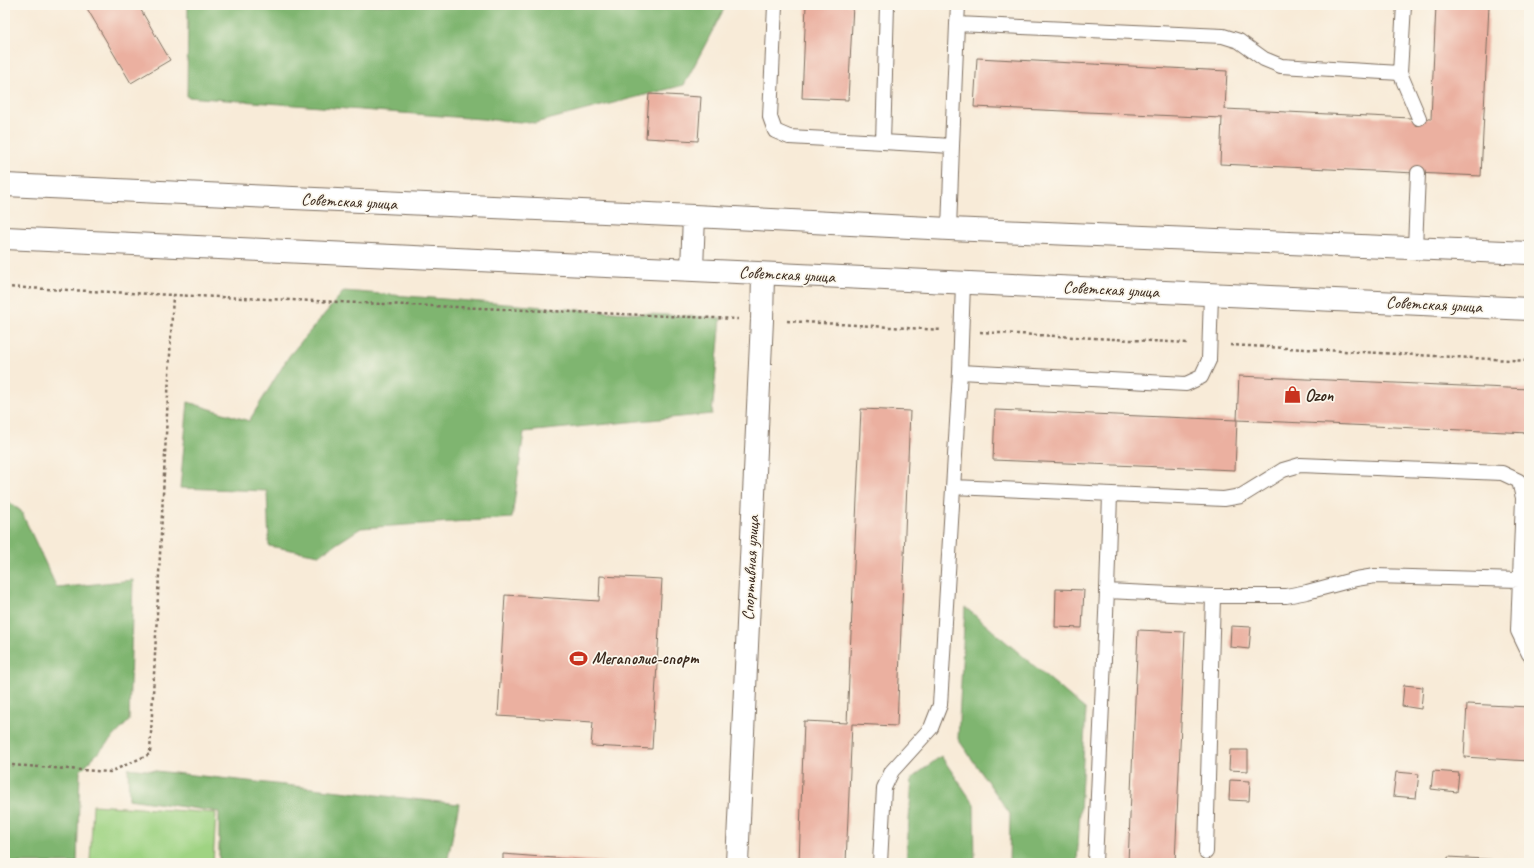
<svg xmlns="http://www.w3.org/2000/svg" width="1534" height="868" font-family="Caveat,sans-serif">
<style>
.green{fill:#9fd382;stroke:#6d7e50}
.forest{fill:#7fb570;stroke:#5d7047}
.building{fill:#ebb0a0}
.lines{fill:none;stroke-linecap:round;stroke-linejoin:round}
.service-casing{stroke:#7d6e5f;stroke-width:16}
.minor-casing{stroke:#7d6e5f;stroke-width:24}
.tertiary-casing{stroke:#7d6e5f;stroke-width:24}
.path{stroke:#7d6e5f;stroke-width:2.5;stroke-dasharray:3 3;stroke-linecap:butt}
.service{stroke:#fff;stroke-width:14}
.minor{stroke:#fff;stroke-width:22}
.tertiary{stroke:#fff;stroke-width:22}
.labels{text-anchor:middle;stroke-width:3.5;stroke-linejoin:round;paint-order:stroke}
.street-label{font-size:17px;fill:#3b2a1e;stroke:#fbf7ec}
.poi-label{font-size:17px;font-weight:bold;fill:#3b2a1e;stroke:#fbf7ec;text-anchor:start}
</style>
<rect width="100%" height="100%" fill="#fbf7ec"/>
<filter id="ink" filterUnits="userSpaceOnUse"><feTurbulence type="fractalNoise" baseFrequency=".025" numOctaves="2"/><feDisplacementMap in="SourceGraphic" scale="8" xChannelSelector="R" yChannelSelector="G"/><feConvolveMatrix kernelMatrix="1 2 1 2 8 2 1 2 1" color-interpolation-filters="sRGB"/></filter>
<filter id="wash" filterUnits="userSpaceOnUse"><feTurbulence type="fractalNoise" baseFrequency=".012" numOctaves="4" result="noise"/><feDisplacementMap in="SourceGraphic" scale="16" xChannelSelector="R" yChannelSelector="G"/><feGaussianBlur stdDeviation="0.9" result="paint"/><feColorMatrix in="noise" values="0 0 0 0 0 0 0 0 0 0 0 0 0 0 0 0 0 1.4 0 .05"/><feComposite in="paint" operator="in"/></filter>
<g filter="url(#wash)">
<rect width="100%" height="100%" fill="#f8ebd8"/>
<path class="green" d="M93 805 216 813 213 863H90Z"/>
<path class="forest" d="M188 5H726L684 85 535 123 187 97Z
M344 291 594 311 721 318 712 414 524 432 512 518 361 528 319 555 269 546 267 491 180 488 188 402 249 421 289 356Z
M5 499 21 511 57 588 133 580 129 721 80 771 77 863H5Z
M965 607 1086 710 1077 863H1009L1010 814 958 739Z
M941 756 974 804 975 863H906L912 778Z
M128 768 459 804 447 863H219V812L129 799Z"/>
<g id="blocks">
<path class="building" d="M85 5H138L170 60 131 83Z
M806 5H853L848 100 802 98Z
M1436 5H1489L1481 176 1220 164 1222 118 974 107 977 58 1227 71 1225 109 1431 119Z
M649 94 701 97 698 141 646 138Z
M1239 376 1529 389V433L1237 420Z
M861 409 910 411 897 726 852 724 846 863H799L804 721 847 723Z
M995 410 1237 420 1235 470 993 460Z
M600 576 662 579 652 749 591 746 593 722 498 716 505 595 599 601Z
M1056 589 1084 590 1082 628 1055 627Z
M1231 626 1251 627 1249 649 1230 647Z
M1138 630 1185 632 1175 863H1128Z
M1404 685 1423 687 1421 709 1402 706Z
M1467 704 1529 707V761L1464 757Z
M1230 750H1248V771L1229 770Z
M1433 771 1459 773 1457 792 1431 789Z
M1396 772 1419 774 1416 798 1393 796Z
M1230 780 1250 781 1249 801 1229 800Z
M503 854 606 862 605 863H503Z
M1448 857 1502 860V863H1448Z"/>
</g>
</g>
<g filter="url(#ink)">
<use href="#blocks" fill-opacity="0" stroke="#7d6e5f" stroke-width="1"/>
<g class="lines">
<defs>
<path id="service" d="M775 5 770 117 775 131 789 137 883 142
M887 5 883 142 952 146 949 229
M957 24 958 5
M1400 73 1419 118
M952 146 957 24 1223 36 1239 41 1264 59 1281 66 1400 73 1404 5
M1415 248 1418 173
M960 372 1186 384 1201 377 1209 360 1211 294
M953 487 1224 499 1241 496 1283 470 1300 465 1502 473 1519 481 1523 498 1518 631 1529 654
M1110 494 1107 591 1213 596H1286L1307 592 1356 579 1375 576 1519 580
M1206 852 1213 596
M880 863 884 788 892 771 931 728 940 705 960 372 963 283
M1095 863 1107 591"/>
<path id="minor" d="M737 863 762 320 763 274"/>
<path id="tertiary" d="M5 185 694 216 949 229 1529 253
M5 238 1529 309
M692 269 694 216"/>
</defs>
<use href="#service" class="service-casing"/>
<use href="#minor" class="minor-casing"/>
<use href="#tertiary" class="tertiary-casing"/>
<path class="path" d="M5 287 173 295 738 319
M787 321 942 330
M980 332 1189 343
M1230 345 1529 361
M12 765 110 772 150 754 173 295"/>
<use href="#service" class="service"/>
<use href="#minor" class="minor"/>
<use href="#tertiary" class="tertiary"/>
</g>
</g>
<defs>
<symbol id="shop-bare" viewBox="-9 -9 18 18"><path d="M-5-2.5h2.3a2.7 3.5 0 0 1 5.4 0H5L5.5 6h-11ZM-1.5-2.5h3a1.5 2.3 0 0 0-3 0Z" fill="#c8321e" stroke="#fbf7ec" stroke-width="2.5" paint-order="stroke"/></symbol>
<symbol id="stadium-bare" viewBox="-9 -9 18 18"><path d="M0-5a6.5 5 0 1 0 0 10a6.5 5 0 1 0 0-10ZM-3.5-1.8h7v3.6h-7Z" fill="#c8321e" stroke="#fbf7ec" stroke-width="2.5" paint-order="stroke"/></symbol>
</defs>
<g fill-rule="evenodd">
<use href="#shop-bare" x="1280" y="382" width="25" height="25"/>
<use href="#stadium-bare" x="566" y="646" width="25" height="25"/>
</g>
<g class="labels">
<g class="street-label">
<text transform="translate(349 201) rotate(3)" y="6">Советская улица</text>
<text transform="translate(787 274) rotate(3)" y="6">Советская улица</text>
<text transform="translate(1111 289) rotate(3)" y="6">Советская улица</text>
<text transform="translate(1434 304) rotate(3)" y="6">Советская улица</text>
<text transform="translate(750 568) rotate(-87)" y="6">Спортивная улица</text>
</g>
<g class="poi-label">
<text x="1305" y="401">Ozon</text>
<text x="592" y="664">Мегаполис-спорт</text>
</g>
</g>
<rect width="1534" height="868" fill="none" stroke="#fbf7ec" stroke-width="20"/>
</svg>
